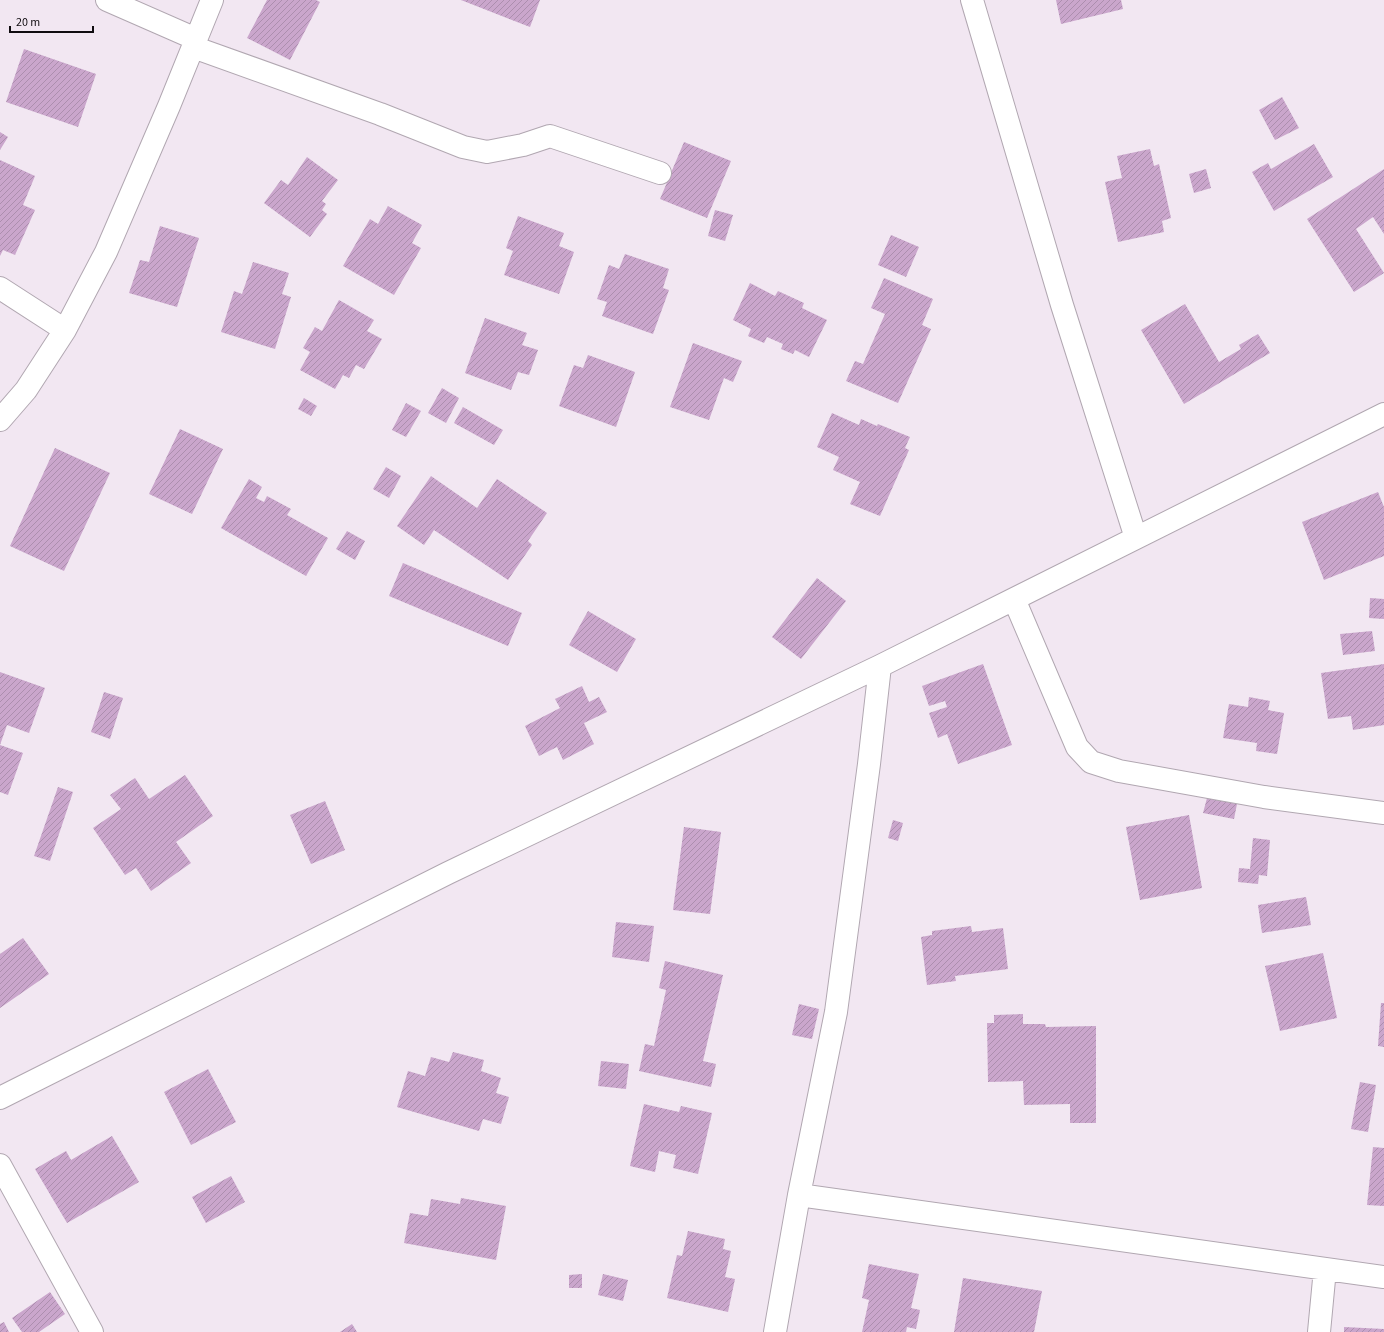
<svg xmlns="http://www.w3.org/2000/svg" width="1384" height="1332" font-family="'Source Sans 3',sans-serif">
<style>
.building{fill:url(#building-hatch)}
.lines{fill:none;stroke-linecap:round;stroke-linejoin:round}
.minor-casing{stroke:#b1a7b1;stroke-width:24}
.minor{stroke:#fff;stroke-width:22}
</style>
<defs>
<pattern id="building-hatch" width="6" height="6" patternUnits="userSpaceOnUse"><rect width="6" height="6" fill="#caa6cc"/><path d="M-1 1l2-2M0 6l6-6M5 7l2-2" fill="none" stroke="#ac8eae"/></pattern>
</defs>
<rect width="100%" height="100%" fill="#f2e7f2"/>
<path class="building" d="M267 0H316L320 2 290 60 247 38Z
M461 0H540L530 27Z
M1056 0H1121L1123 9 1061 24Z
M24 49 96 74 78 127 6 102Z
M1282 97 1299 128 1275 140 1259 110Z
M0 132 8 137 0 150Z
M684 142 731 161 707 218 660 199Z
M1314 144 1333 177 1274 211 1252 172 1268 163 1271 169Z
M1150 149 1154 166 1159 164 1171 218 1162 221 1164 232 1118 242 1105 182 1122 178 1117 156Z
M307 157 338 180 322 201 326 204 322 210 327 214 310 237 264 203 281 180 288 185Z
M0 160 35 176 23 205 35 210 15 255 3 250 0 256Z
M1206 169 1211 188 1194 193 1189 174Z
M1384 169V234L1373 217 1356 229 1384 273 1354 292 1307 219Z
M388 206 422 225 412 243 421 248 394 295 343 266 370 219 378 224Z
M715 210 733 215 725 241 708 236Z
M518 216 564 233 559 246 574 252 559 294 504 275 513 251 506 248Z
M160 226 199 238 177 307 129 293 140 260 149 262Z
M891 235 919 247 906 277 878 265Z
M625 254 669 269 663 288 669 290 653 334 602 316 607 302 597 299 609 265 619 269Z
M253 262 289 273 282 294 291 297 275 349 221 332 234 291 242 294Z
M884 278 933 299 922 325 931 329 898 403 846 381 855 361 863 364 885 314 871 308Z
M750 283 775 296 778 291 804 303 802 308 827 320 809 357 795 350 793 354 781 349 783 344 767 337 764 343 748 336 751 329 733 320Z
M339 300 374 320 367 331 382 339 364 369 356 365 349 378 343 375 335 389 300 370 310 352 303 348 315 327 322 331Z
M1185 304 1219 362 1241 349 1239 345 1258 334 1270 353 1184 404 1141 330Z
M485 318 527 333 522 345 538 350 529 375 518 372 511 390 465 373Z
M693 343 742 361 733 382 724 378 709 420 670 407Z
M588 355 635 372 616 427 559 406 574 365 583 368Z
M442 388 459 398 446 423 428 413Z
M304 398 317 406 311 416 298 409Z
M406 403 421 411 406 437 392 430Z
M463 407 503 430 494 445 454 423Z
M832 413 859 425 861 419 877 426 878 424 910 437 905 448 909 450 880 516 850 504 860 482 833 470 839 457 817 447Z
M180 429 223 449 192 514 149 494Z
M55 448 110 473 64 571 10 546Z
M386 467 401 476 389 498 373 489Z
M431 476 477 508 497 479 547 513 528 541 532 545 508 580 434 530 424 545 397 526Z
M249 479 262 487 256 498 264 502 267 496 291 509 287 515 328 538 306 576 221 528Z
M1378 492 1384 507V556L1324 580 1302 522Z
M347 531 365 541 355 560 336 549Z
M403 563 522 613 508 646 389 596Z
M817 578 846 601 801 659 772 637Z
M1370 598 1384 599V619L1369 618Z
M588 611 636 639 617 672 569 645Z
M1372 631 1375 651 1343 655 1340 634Z
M983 664 1012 745 958 764 947 734 938 738 929 713 947 707 945 701 929 706 922 686Z
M1384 664V725L1353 730 1351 716 1328 719 1321 673Z
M0 672 45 688 29 733 7 725 0 745Z
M582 686 589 702 599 697 607 712 584 723 594 744 563 760 557 747 539 756 525 726 560 708 555 699Z
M104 692 123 698 110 739 91 732Z
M1249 697 1270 701 1268 710 1284 713 1277 754 1256 751 1257 743 1223 738 1229 704 1248 707Z
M0 745 23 753 8 795 0 792Z
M185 775 213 816 176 842 191 863 151 891 136 868 125 875 93 828 121 809 110 795 135 778 149 799Z
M58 787 73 792 50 861 34 856Z
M1207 798 1237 804 1234 819 1203 813Z
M325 801 345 850 311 864 290 815Z
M1189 815 1202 888 1140 900 1126 827Z
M893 820 903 823 898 841 888 838Z
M684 827 721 832 710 914 673 910Z
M1253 838 1270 840 1267 876 1259 875 1258 884 1238 882 1239 868 1250 869Z
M1306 897 1311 925 1262 933 1258 905Z
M616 922 654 926 649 962 612 957Z
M971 926 972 932 1003 928 1008 969 955 976 956 981 927 985 921 937 932 935V931Z
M23 938 49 974 0 1008V954Z
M1323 953 1337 1018 1280 1031 1265 966Z
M665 961 723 975 703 1061 716 1064 711 1087 639 1071 645 1044 654 1046 666 990 659 988Z
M1381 1003H1384V1047L1378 1046Z
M799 1004 819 1009 812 1039 792 1035Z
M1023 1014V1024H1045L1046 1027 1096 1026V1123H1070V1104L1024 1105 1023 1081 988 1082 987 1023H994V1015Z
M453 1052 484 1060 481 1071 501 1078 496 1093 509 1097 501 1124 483 1119 479 1131 397 1107 408 1071 425 1076 431 1057 449 1062Z
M601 1061 629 1064 626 1089 598 1086Z
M208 1069 236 1122 191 1145 164 1092Z
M1360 1082 1376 1085 1368 1132 1351 1129Z
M644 1104 679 1112 681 1106 712 1113 698 1174 673 1168 676 1155 659 1151 655 1172 630 1166Z
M112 1136 139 1182 67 1223 35 1169 66 1151 71 1160Z
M1373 1147 1384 1148V1206L1367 1205Z
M231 1176 245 1202 206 1223 192 1197Z
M461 1198 506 1206 496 1260 404 1243 410 1213 428 1216 431 1199 460 1204Z
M688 1231 725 1239 723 1249 731 1251 725 1277 735 1279 728 1312 667 1298 677 1255 682 1256Z
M869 1264 919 1274 911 1308 920 1310 916 1329 907 1327 906 1332H862L869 1300 862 1298Z
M582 1274V1288H569V1275Z
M603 1274 628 1280 623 1301 598 1295Z
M963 1278 1042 1291 1034 1332H954Z
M50 1292 65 1314 39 1332H22L12 1318Z
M4 1322 9 1332H0V1324Z
M352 1324 357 1332H340Z
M1344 1327 1384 1329V1332H1344Z"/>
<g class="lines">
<defs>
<path id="minor" d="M107 0 196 39
M972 0 1062 305 1136 538
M193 47 380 114 463 147 487 152 523 145 550 136 660 173
M0 288 65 330
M0 420 26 390 65 330 106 252 169 106 212 0
M1014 599 1077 747 1091 762 1119 771 1264 797 1384 813
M0 1098 448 873 880 666 1384 414
M0 1165 92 1332
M799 1195 1384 1277
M775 1332 799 1195 836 1012 869 764 880 666
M1319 1332 1325 1269"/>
</defs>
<use href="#minor" class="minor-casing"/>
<use href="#minor" class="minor"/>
</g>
<path d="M10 26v6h83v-6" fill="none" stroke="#100c10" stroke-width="2"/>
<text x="16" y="26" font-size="12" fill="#100c10" stroke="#f2e7f2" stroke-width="3" paint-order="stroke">20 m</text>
</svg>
